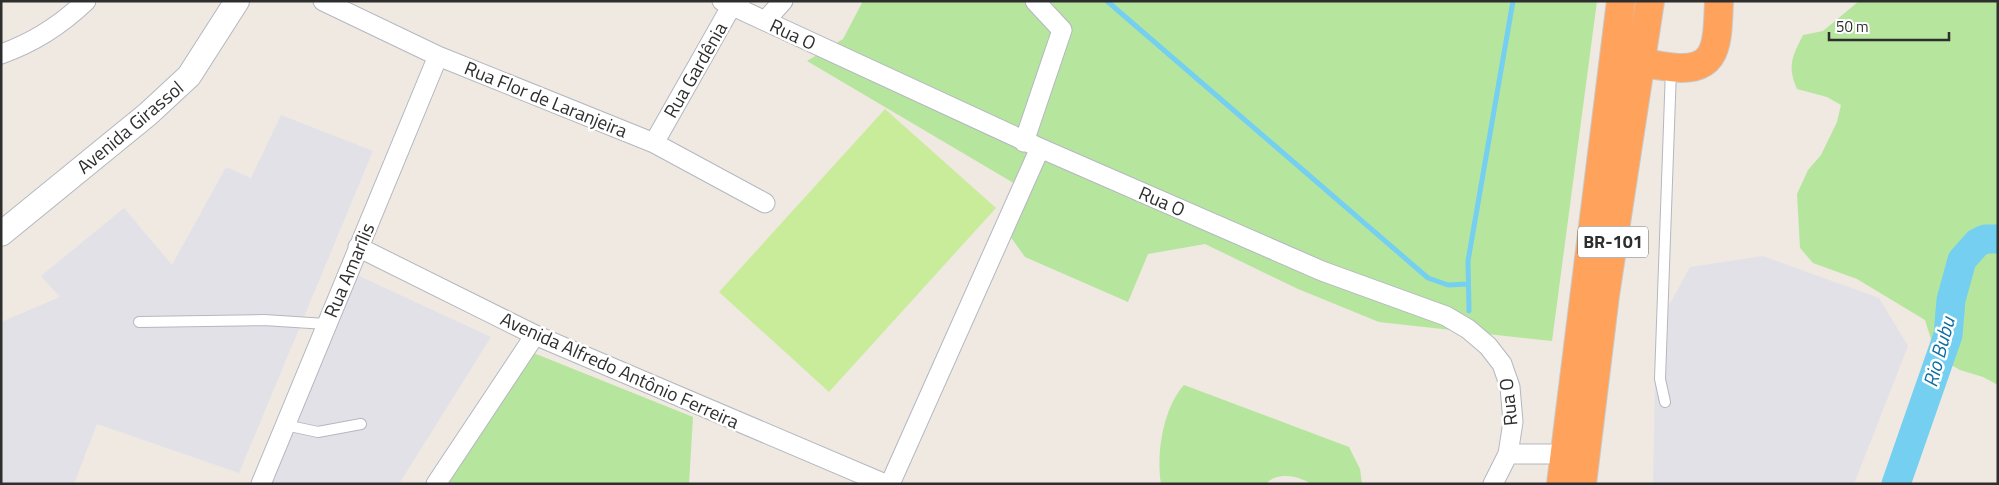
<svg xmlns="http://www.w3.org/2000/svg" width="1999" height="485" font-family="'Titillium Web',sans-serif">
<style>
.industrial{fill:#e3e1e8}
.green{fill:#b6e59e}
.pitch{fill:#c9ec9a}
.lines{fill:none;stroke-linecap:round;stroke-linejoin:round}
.stream{stroke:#75cff0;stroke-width:5}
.river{stroke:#75cff0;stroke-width:29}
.service-casing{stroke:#b4b7c1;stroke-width:12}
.minor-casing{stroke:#b4b7c1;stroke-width:21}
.tertiary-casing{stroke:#b4b7c1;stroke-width:26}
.motorway-casing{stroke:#c9c9c9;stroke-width:30}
.service{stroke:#fff;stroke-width:10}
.minor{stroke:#fff;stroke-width:19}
.tertiary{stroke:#fff;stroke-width:24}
.motorway{stroke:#ffa35c;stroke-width:28}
.labels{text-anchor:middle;stroke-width:5;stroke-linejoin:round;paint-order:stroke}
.shield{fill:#fff;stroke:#6d6d6d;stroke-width:1}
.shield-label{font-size:18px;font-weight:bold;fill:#2e2e2e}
.street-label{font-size:19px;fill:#2e2e2e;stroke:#fff}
.water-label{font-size:20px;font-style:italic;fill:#0d6fa3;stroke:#fff}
</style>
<rect width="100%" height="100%" fill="#efe9e1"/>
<path class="industrial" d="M281 115 373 151 239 473 97 424 74 484H1V322L60 297 41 276 124 208 172 265 226 167 251 178Z
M1763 256 1879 298 1908 346 1854 484H1653L1656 329 1690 267Z
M357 275 491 337 399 484H269Z"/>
<path class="green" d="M863 1H1597L1552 341 1379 322 1298 289 1205 244 1148 254 1128 302 1025 257 999 221 1017 185 807 61 843 39Z
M1859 1H1998V385L1983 377 1960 370 1934 355 1935 352 1925 320 1857 279 1813 263 1800 248 1797 194 1808 170 1821 155 1837 122 1841 105 1827 97 1797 89C1787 66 1792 57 1803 35L1823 31Z
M531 352 693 417 689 484H443Z
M1184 385 1349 447 1360 469 1362 484H1311C1299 476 1277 471 1266 484H1161C1156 454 1163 408 1184 385Z"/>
<path class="pitch" d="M885 109 996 208 829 392 719 292Z"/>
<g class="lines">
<path class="stream" d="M1107 1 1428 278 1448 285 1468 284
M1469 311 1468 261 1513 1"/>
<path class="river" d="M1896 484 1948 335 1951 300 1962 260 1977 243 1985 239H1998"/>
<defs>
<path id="service" d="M139 322 264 320 326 324
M1665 402 1660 379 1671 69
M285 425 318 432 361 424"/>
<path id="minor" d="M323 1 438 56 654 143 765 203
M722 1 1040 148 1322 271 1446 316 1468 329 1488 346 1502 364 1510 387 1513 422 1508 454
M765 21 783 1
M1 54C33 43 62 24 86 1
M1024 142 1062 30 1035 1
M654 143 732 5 740 1
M358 247 535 335 885 484
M261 484 438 56
M436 484 535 335
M890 484 1040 148
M1493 484 1508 454H1565"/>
<path id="tertiary" d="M1 234 148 114 189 76 237 1"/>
<path id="motorway" d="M1628 52C1635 63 1650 64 1662 66 1719 76 1717 47 1719 1
M1561 484 1621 1
M1582 484 1605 295 1650 1"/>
</defs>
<use href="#service" class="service-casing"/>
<use href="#minor" class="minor-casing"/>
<use href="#tertiary" class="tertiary-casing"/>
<use href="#motorway" class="motorway-casing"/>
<use href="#service" class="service"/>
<use href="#minor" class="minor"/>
<use href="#tertiary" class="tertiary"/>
<use href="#motorway" class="motorway"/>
</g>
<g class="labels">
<rect class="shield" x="1578" y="226.5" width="70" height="31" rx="4"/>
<g class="shield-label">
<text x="1613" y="248">BR-101</text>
</g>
<g class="street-label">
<text transform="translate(793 34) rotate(25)" y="7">Rua O</text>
<text transform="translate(695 70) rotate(-60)" y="7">Rua Gardênia</text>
<text transform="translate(546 99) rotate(22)" y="7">Rua Flor de Laranjeira</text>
<text transform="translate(130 127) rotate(-40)" y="7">Avenida Girassol</text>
<text transform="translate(1162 201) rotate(23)" y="7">Rua O</text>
<text transform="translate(349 270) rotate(-67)" y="7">Rua Amarílis</text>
<text transform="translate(620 370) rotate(24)" y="7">Avenida Alfredo Antônio Ferreira</text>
<text transform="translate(1508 402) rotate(-96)" y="7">Rua O</text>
</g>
<g class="water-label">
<text transform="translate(1939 352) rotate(-75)" y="7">Rio Bubu</text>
</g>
</g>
<rect width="1999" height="485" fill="none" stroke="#2e2e2e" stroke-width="5"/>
<path d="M1829 32v8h120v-8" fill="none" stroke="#2e2e2e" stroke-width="2.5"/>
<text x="1836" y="32" font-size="15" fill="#2e2e2e" stroke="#ffffff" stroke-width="4" paint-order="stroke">50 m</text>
</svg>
